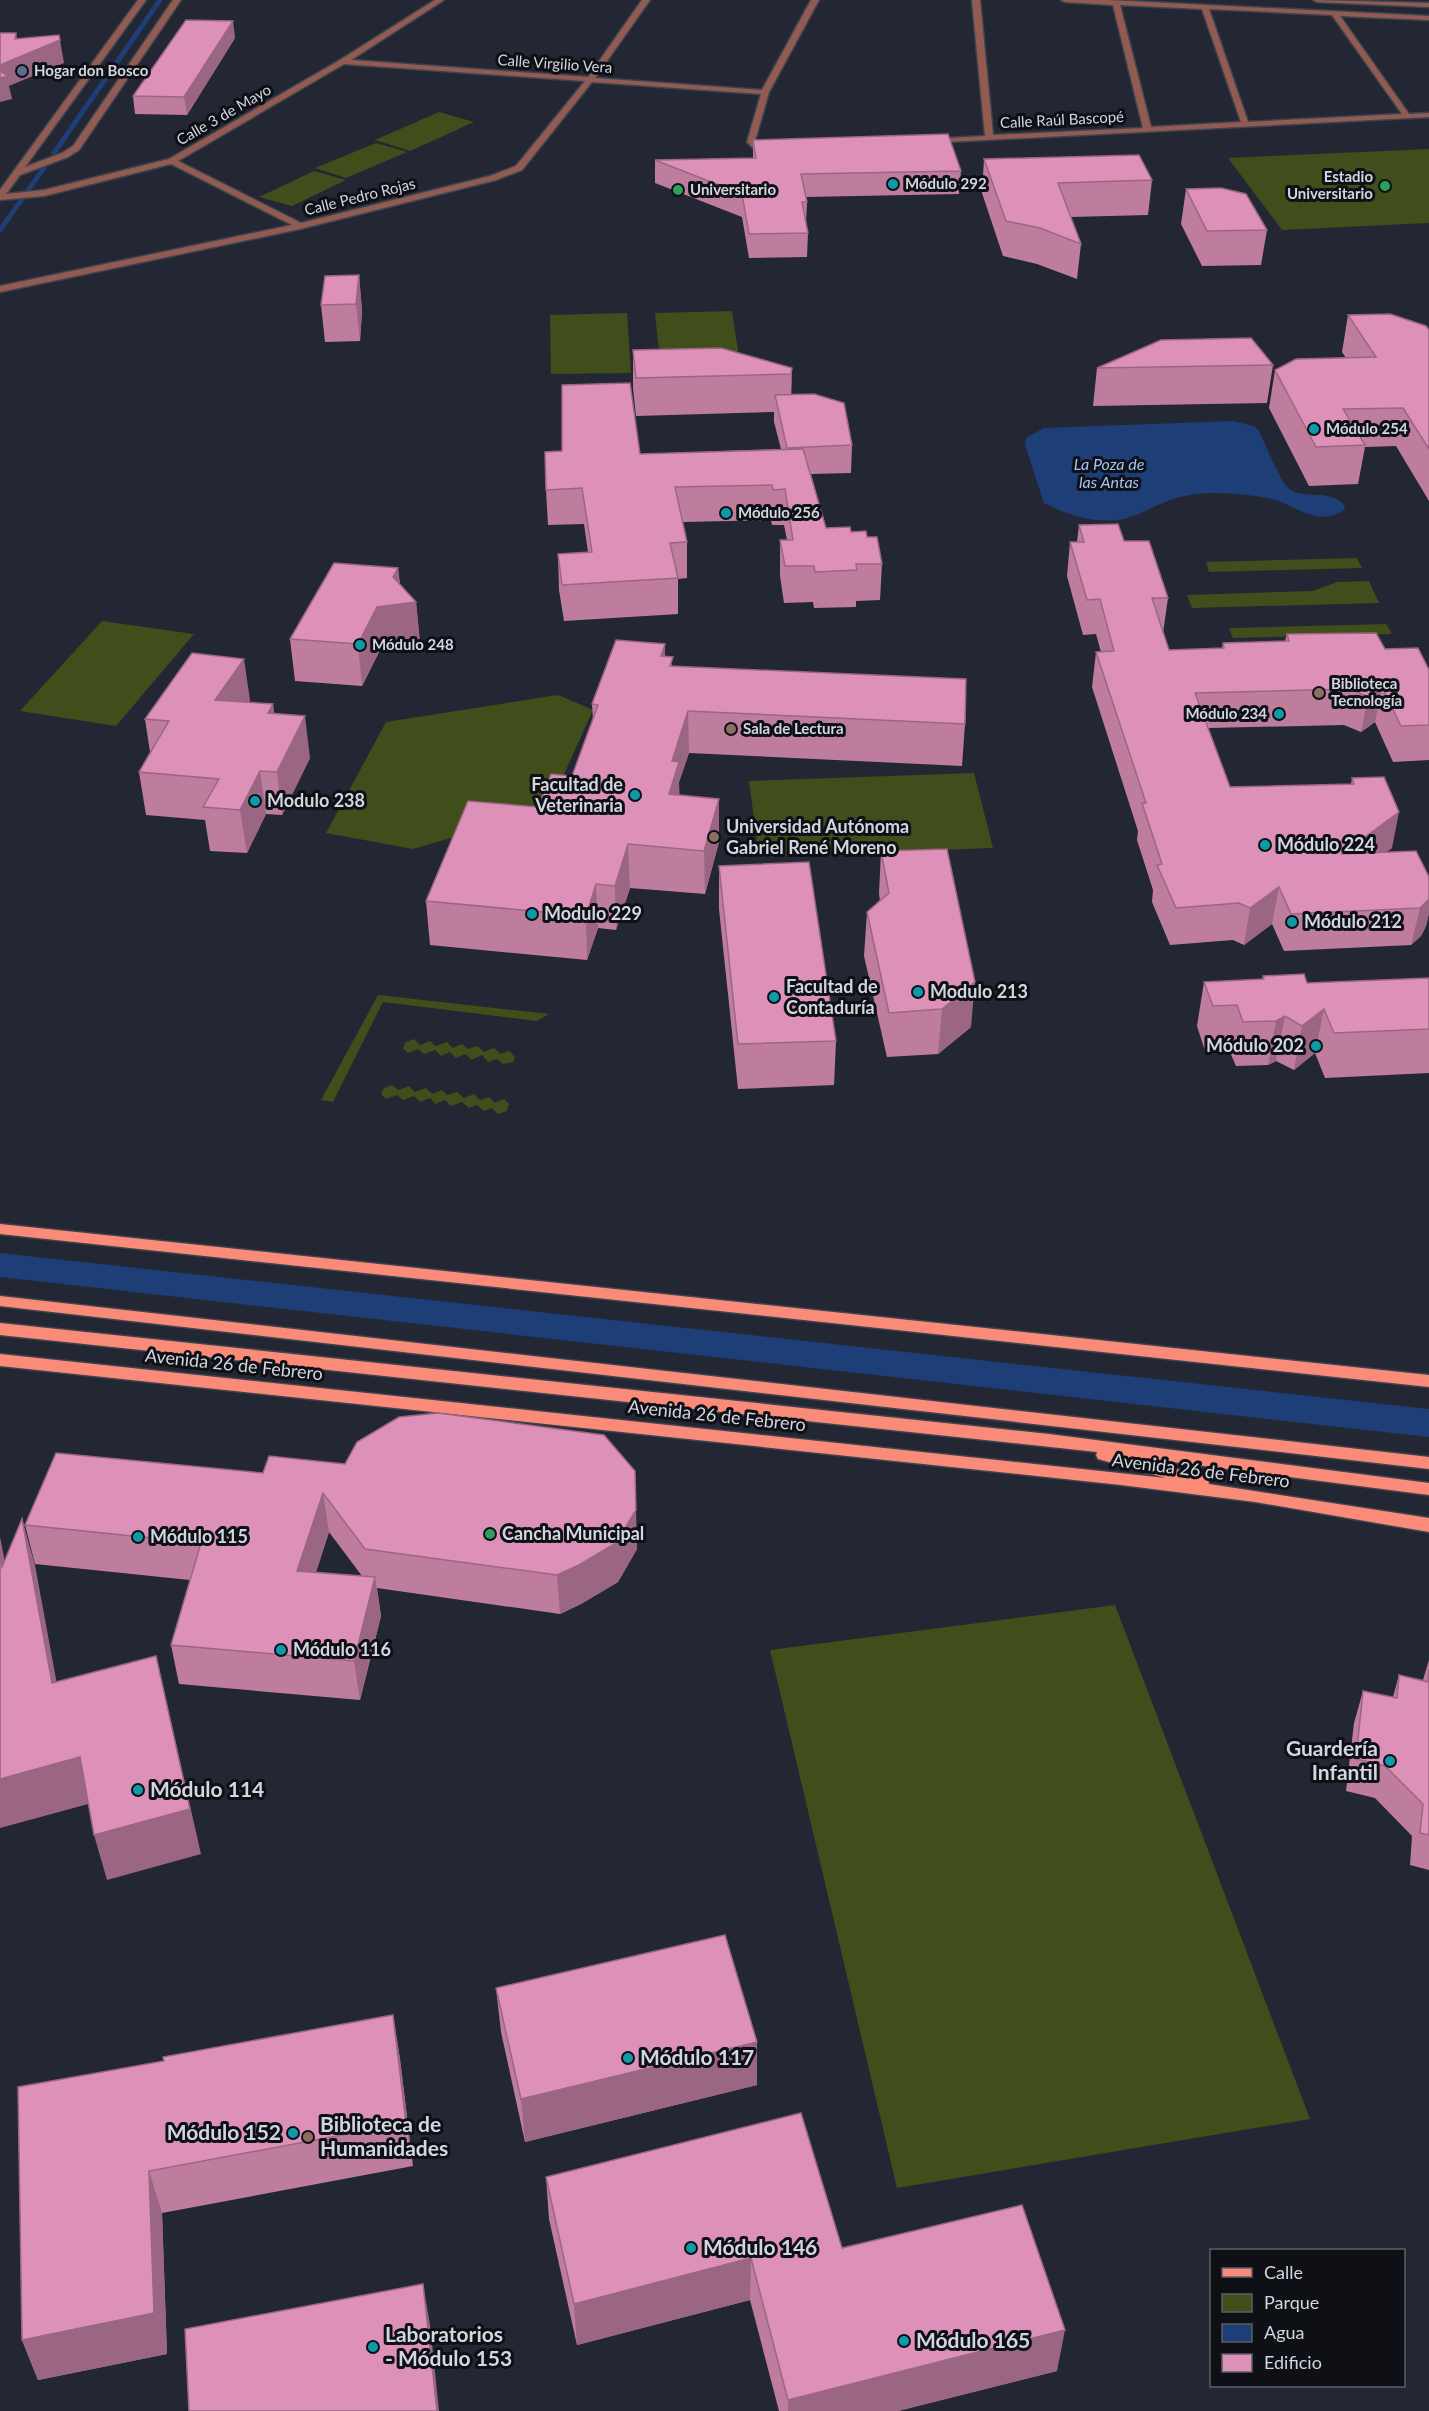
<svg xmlns="http://www.w3.org/2000/svg" width="1429" height="2411" font-family="Lato,sans-serif">
<style>
.green{fill:#3f4e1b}
.water{fill:#1d3e77}
.lines{fill:none;stroke-linecap:round;stroke-linejoin:round}
.stream{stroke:#1d3e77;stroke-width:5}
.canal{fill:#1d3e77;fill-rule:evenodd}
.minor-casing{stroke:#3e434f;stroke-width:3}
.major-casing{stroke:#3e434f;stroke-width:3}
.minor{fill:#915b51;fill-rule:evenodd}
.major{fill:#fb8b79;fill-rule:evenodd}
.wall{fill:#bf7d9e;fill-rule:evenodd}
.shaded-wall{fill:#9b6681}
.building{fill:#de91b8;stroke:#9b6681;stroke-width:1.5}
.service-dot{fill:#5c6f8a;stroke:#0e1016;stroke-width:2}
.culture-dot{fill:#0f9aa8;stroke:#0e1016;stroke-width:2}
.leisure-dot{fill:#2e9e5b;stroke:#0e1016;stroke-width:2}
.education-dot{fill:#8d6e63;stroke:#0e1016;stroke-width:2}
.labels{text-anchor:middle;stroke-width:6;stroke-linejoin:round;paint-order:stroke}
.far-street-label{font-size:15px;fill:#d3d6df;stroke:#0e1016}
.far-poi-label{font-size:15px;font-weight:bold;fill:#d3d6df;stroke:#0e1016;text-anchor:start}
.far-water-label{font-size:16px;font-style:italic;fill:#a3c2f5;stroke:#0e1016}
.poi-label{font-size:18px;font-weight:bold;fill:#d3d6df;stroke:#0e1016;text-anchor:start}
.street-label{font-size:18px;fill:#d3d6df;stroke:#0e1016}
.near-poi-label{font-size:21px;font-weight:bold;fill:#d3d6df;stroke:#0e1016;text-anchor:start}
</style>
<rect width="100%" height="100%" fill="#222733"/>
<path class="green" d="M439 112 474 122 410 151 375 140Z
M376 143 407 152 346 178 315 168Z
M1429 149V223L1282 230 1228 158Z
M314 171 346 180 292 206 259 197Z
M732 311 741 370 661 372 655 313Z
M627 313 631 373 551 374 550 315Z
M1357 558 1362 568 1209 572 1206 562Z
M1369 581 1379 603 1192 608 1187 595 1313 591 1337 582Z
M102 621 194 634 116 726 20 711Z
M1386 624 1392 634 1233 638 1229 628Z
M558 695 593 710 533 843 451 838 413 849 326 833 386 722Z
M974 773 993 848 759 857 749 781Z
M378 995 549 1014 537 1021 383 1002 333 1102 321 1100Z
M414 1039 420 1045 430 1041 436 1046 447 1042 453 1048 462 1044 468 1049 477 1046 484 1052 494 1048 500 1054 509 1051 515 1057 513 1062 503 1064 497 1059 488 1062 482 1055 471 1060 466 1054 456 1058 450 1052 441 1056 435 1050 424 1054 418 1049 408 1053 403 1048 406 1042Z
M392 1085 398 1090 409 1086 415 1092 426 1088 432 1094 442 1090 447 1095 457 1092 464 1098 474 1094 480 1100 489 1097 495 1103 504 1099 509 1104 507 1111 498 1114 492 1108 484 1111 477 1105 469 1108 462 1102 451 1106 445 1100 435 1104 430 1098 420 1102 414 1096 403 1100 397 1095 386 1099 381 1094 384 1088Z
M1115 1605 1310 2119 897 2188 770 1650Z"/>
<path class="water" d="M1233 421 1254 426 1259 431C1265 443 1279 478 1287 487 1300 501 1330 487 1345 506L1344 510C1318 529 1292 502 1267 498 1238 493 1208 490 1180 497 1160 502 1143 514 1124 519 1099 525 1067 515 1044 503L1025 445 1026 438 1044 428Z"/>
<g class="lines">
<path class="stream" d="M54 153 160 0
M0 230 44 168"/>
<path class="canal" d="M0 1253 1429 1409V1437L0 1277Z"/>
<defs>
<path id="minor" d="M138 0H146L25 167 62 153 73 146 173 0H181L79 150 68 157 20 175 6 194 44 190 169 159 340 60 435 0H444L351 60 588 77 642 0H650L595 78 762 90 811 0H819L769 92 755 141 759 145 775 146V150L754 149 747 142 761 94 592 82 522 170 496 180 300 229 0 292V286L292 225 171 164 44 196 0 200V190ZM344 64 585 81 516 166 490 176 301 223 178 161Z
M972 0H980L993 135 1143 128 1113 5 1065 2 1061 0H1108L1429 16V20L1340 16 1409 114 1429 113V117L928 143 927 141 931 139 985 136ZM1120 5 1202 9 1241 122 1151 127ZM1209 9 1332 15 1402 114 1248 122Z
M1313 0 1429 3V7L1317 2Z"/>
<path id="major" d="M0 1224 1429 1375V1387L0 1234Z
M0 1296 1429 1457V1469L0 1306Z
M0 1323 1049 1434 1429 1483V1495L1134 1457 1208 1478 1209 1484 1429 1518V1532L1255 1502 1121 1485 0 1366V1354L1166 1478 1098 1459 1096 1455 1097 1452 0 1335Z"/>
</defs>
<use href="#minor" class="minor-casing"/>
<use href="#major" class="major-casing"/>
<use href="#minor" class="minor"/>
<use href="#major" class="major"/>
</g>
<path class="wall" d="M235 38 187 115 135 114 133 96Z
M753 140 961 171 959 194 806 197 807 202 806 224 808 233 807 257 749 258 742 217 655 183V160L753 158Z
M984 159 1152 180 1148 215 1071 217 1081 244 1077 279 1037 264 1003 256 982 193Z
M1186 189 1267 230 1261 265 1202 266 1181 224Z
M359 275 362 311 360 341 325 342 321 305Z
M1348 315 1429 330V501L1396 446 1365 447 1358 484 1309 486 1269 408 1275 370 1346 358 1342 352Z
M633 350 792 368 791 395 852 445 851 473 811 474 826 528 851 532 867 537 882 564 880 600 856 601V607L814 608 813 602 784 603 780 576V540H787L784 525H772L771 520 683 522 687 542V578L678 579V614L564 621 559 590 558 554 588 552 584 524 548 525 546 490 640 454 781 449 774 422V412L636 416 633 388Z
M1273 365 1267 403 1093 406 1097 368Z
M1079 525 1124 541 1168 598 1163 633 1169 650 1222 648 1223 643 1285 641 1287 634 1385 649 1429 670V760L1393 762 1375 722 1361 732 1344 725 1208 728 1230 787 1351 784 1352 778 1392 848 1386 852 1429 877V913L1426 926 1421 936 1411 945 1284 951 1272 924 1244 945 1233 940 1170 945 1152 902 1153 890 1137 840 1138 831 1092 687 1096 652H1101L1096 634 1083 635 1067 576 1070 542H1077Z
M398 568 400 584 416 602 420 643 381 648 362 686 295 681 290 639Z
M665 657 673 666 965 724 962 766 689 753 679 782V795L719 799V842L705 894 630 888 616 930 598 928 587 960 430 945 426 901 538 807 572 776 593 720 592 704Z
M250 700 249 702 273 704 274 714 310 758 282 815 266 814 247 853 210 851 205 820 146 815 139 772 150 752 145 719Z
M881 851 971 1027 938 1054 887 1057 864 956 867 912 880 901 879 894Z
M719 866 836 1041 834 1085 738 1089 719 909Z
M1263 976 1307 983 1429 978V1073L1325 1078 1315 1053 1294 1070 1276 1061 1268 1065 1236 1066 1229 1050 1205 1051 1197 1026 1204 982 1262 979Z
M263 1473 637 1549 618 1582 581 1604 560 1614 377 1588 381 1616 360 1700 179 1684 171 1645 190 1580 35 1564 25 1525ZM329 1532 362 1576 316 1572Z
M1429 1660V1870L1410 1865 1412 1836 1375 1798 1346 1791 1354 1723 1363 1691 1393 1697 1399 1675 1423 1680Z
M496 1988 757 2085 525 2142 501 2032Z
M393 2015 400 2059 413 2166 162 2213 167 2354 38 2380 22 2340 164 2061Z
M546 2177 842 2248 1057 2371 898 2411H779L750 2300 577 2345 549 2219Z"/>
<path class="shaded-wall" d="M233 21 235 38 187 115 184 97Z
M16 33 20 56 60 40 64 63 9 86 12 99 0 102V65L15 39Z
M359 275 362 311 360 341 356 304Z
M792 368 791 406V411V374Z
M398 568 401 604 416 602 420 643 381 648 362 686 358 644Z
M665 644V685L661 656Z
M244 659 250 700 221 742 215 700Z
M1382 687 1375 722 1361 732 1368 697Z
M273 704 278 746 268 713Z
M688 711 689 753 679 782 680 804 669 794 672 761Z
M305 716 310 758 282 815 277 772Z
M260 771 266 814 247 853 240 810Z
M719 799V842L705 894 704 851Z
M1399 812 1392 848 1335 891 1342 854Z
M628 844 630 888 616 930 615 886Z
M596 884 598 928 587 960 586 916Z
M1279 887 1272 924 1244 945 1250 908Z
M1429 899V913L1426 926 1421 936 1411 945 1420 908Z
M975 982 971 1027 938 1054 942 1009Z
M1324 1009 1315 1053 1294 1070 1302 1026Z
M1285 1016 1276 1061 1268 1065 1276 1021Z
M323 1493 329 1532 304 1610 297 1571Z
M636 1510 637 1549 618 1582 581 1604 560 1614 557 1575Z
M22 1519 35 1565 65 1728 52 1683Z
M0 1537 15 1613 2 1567 0 1557Z
M375 1577 381 1616 360 1700 354 1661Z
M156 1656 201 1854 107 1880 94 1835Z
M80 1757 92 1803 0 1828V1779Z
M393 2015 400 2059 413 2166 406 2123Z
M757 2042V2085L525 2142 521 2099Z
M149 2171 162 2213 167 2354 38 2380 22 2340Z
M751 2258 750 2300 577 2345 574 2304Z
M423 2284 430 2325 439 2411H437Z
M1065 2330 1057 2371 898 2411H788V2400Z"/>
<path class="building" d="M186 20 233 21 184 97 133 96Z
M0 33H16L15 39 59 35 60 40 0 65Z
M0 71 8 76 0 78Z
M948 134 961 171 801 174 807 202H802L808 233 749 234 742 194 655 160 756 158 753 140Z
M1139 155 1152 180 1058 183 1081 244 1040 228 1006 221 984 159Z
M1221 188 1246 194 1267 230 1207 231 1186 189Z
M359 275 356 304 321 305 325 276Z
M1390 314 1426 326 1429 330V449L1403 408 1343 409 1365 445 1316 447 1275 370 1296 359 1376 357 1348 315Z
M1251 338 1273 365 1097 368 1161 340Z
M721 348 792 368 791 374 636 378 633 350Z
M630 383 640 454 803 449 826 528 850 527 851 532 866 531 867 537H877L882 564H856L857 570 815 572 814 566H785L780 540H793L785 489 773 490 772 485 675 487 687 542 670 543 678 578 562 585 558 554 592 552 582 488 546 490 545 452 562 451V385Z
M814 394 844 403 852 445 787 448 775 395Z
M1118 524 1124 541H1149L1168 598H1152L1169 650 1224 648 1223 643 1289 641 1287 634 1376 633 1385 649 1418 648 1429 670V725L1401 726 1382 687 1368 697 1351 689 1195 693 1230 787 1354 784 1352 778 1384 777 1399 812 1342 854 1416 851 1429 877V899L1420 908 1291 914 1279 887 1250 908 1239 903 1176 908 1157 865 1162 864 1142 803H1146L1096 652 1114 651 1100 599 1087 600 1070 542H1084L1079 525Z
M334 563 398 568 393 577 416 602 377 607 358 644 290 639Z
M616 640 665 644 661 656 673 657 670 666 966 679 965 724 688 711 672 761 679 762 669 794 719 799 704 851 628 844 615 886 596 884 586 916 426 901 468 801 538 807 551 774 572 776 598 705 592 704Z
M192 653 244 659 215 700 273 704 268 713 305 716 277 772 260 771 240 810 203 807 219 779 139 772 169 721 145 719Z
M947 849 975 982 942 1009 889 1013 867 912 889 893 881 851Z
M809 862 836 1041 738 1044 719 866Z
M1304 974 1307 983 1429 978V1029L1334 1033 1324 1009 1302 1026 1285 1016 1276 1021 1243 1022 1237 1005 1213 1006 1204 982 1264 979 1263 976Z
M438 1413 604 1435 635 1471 636 1510 616 1543 579 1565 557 1575 365 1549 323 1493 297 1571 375 1577 354 1661 171 1645 201 1543 25 1525 56 1453 263 1473 269 1456 345 1464 357 1442 399 1417Z
M22 1519 52 1683 156 1656 190 1809 94 1835 80 1757 0 1779V1557L2 1567Z
M1429 1669V1835L1420 1833 1423 1804 1385 1766 1356 1759 1363 1691 1397 1698 1399 1675 1428 1682Z
M725 1935 757 2042 521 2099 496 1988Z
M393 2015 406 2123 149 2171 154 2313 22 2340 18 2087 164 2061 163 2057Z
M801 2113 842 2248 1022 2205 1065 2330 788 2400 751 2258 574 2304 546 2177Z
M423 2284 437 2411H189L185 2329Z"/>
<circle class="service-dot" cx="22" cy="71" r="6"/>
<g class="culture-dot">
<circle cx="893" cy="184" r="6"/>
<circle cx="1314" cy="429" r="6"/>
<circle cx="726" cy="513" r="6"/>
<circle cx="360" cy="645" r="6"/>
<circle cx="1279" cy="714" r="6"/>
<circle cx="635" cy="795" r="6"/>
<circle cx="255" cy="801" r="6"/>
<circle cx="1265" cy="845" r="6"/>
<circle cx="532" cy="914" r="6"/>
<circle cx="1292" cy="922" r="6"/>
<circle cx="918" cy="992" r="6"/>
<circle cx="774" cy="997" r="6"/>
<circle cx="1316" cy="1046" r="6"/>
<circle cx="138" cy="1537" r="6"/>
<circle cx="281" cy="1650" r="6"/>
<circle cx="1390" cy="1761" r="6"/>
<circle cx="138" cy="1790" r="6"/>
<circle cx="628" cy="2058" r="6"/>
<circle cx="293" cy="2133" r="6"/>
<circle cx="691" cy="2248" r="6"/>
<circle cx="904" cy="2341" r="6"/>
<circle cx="373" cy="2347" r="6"/>
</g>
<g class="leisure-dot">
<circle cx="1385" cy="186" r="6"/>
<circle cx="678" cy="190" r="6"/>
<circle cx="490" cy="1534" r="6"/>
</g>
<g class="education-dot">
<circle cx="1319" cy="693" r="6"/>
<circle cx="731" cy="729" r="6"/>
<circle cx="714" cy="837" r="6"/>
<circle cx="308" cy="2137" r="6"/>
</g>
<g class="labels">
<g class="far-street-label">
<text transform="translate(555 64) rotate(4)" y="5">Calle Virgilio Vera</text>
<text transform="translate(224 115) rotate(-30)" y="5">Calle 3 de Mayo</text>
<text transform="translate(1062 120) rotate(-3)" y="5">Calle Raúl Bascopé</text>
<text transform="translate(360 197) rotate(-14)" y="5">Calle Pedro Rojas</text>
</g>
<g class="far-poi-label">
<text x="34" y="76">Hogar don Bosco</text>
<text x="1373" y="182" text-anchor="end">Estadio<tspan x="1373" dy="17">Universitario</tspan></text>
<text x="905" y="189">Módulo 292</text>
<text x="690" y="195">Universitario</text>
<text x="1326" y="434">Módulo 254</text>
<text x="738" y="518">Módulo 256</text>
<text x="372" y="650">Módulo 248</text>
<text x="1331" y="689">Biblioteca<tspan x="1331" dy="17">Tecnología</tspan></text>
<text x="1267" y="719" text-anchor="end">Módulo 234</text>
<text x="743" y="734">Sala de Lectura</text>
</g>
<g class="far-water-label">
<text x="1109" y="470">La Poza de<tspan x="1109" dy="18">las Antas</tspan></text>
</g>
<g class="poi-label">
<text x="623" y="791" text-anchor="end">Facultad de<tspan x="623" dy="21">Veterinaria</tspan></text>
<text x="267" y="807">Modulo 238</text>
<text x="726" y="833">Universidad Autónoma<tspan x="726" dy="21">Gabriel René Moreno</tspan></text>
<text x="1277" y="851">Módulo 224</text>
<text x="544" y="920">Modulo 229</text>
<text x="1304" y="928">Módulo 212</text>
<text x="786" y="993">Facultad de<tspan x="786" dy="21">Contaduría</tspan></text>
<text x="930" y="998">Modulo 213</text>
<text x="1304" y="1052" text-anchor="end">Módulo 202</text>
<text x="502" y="1540">Cancha Municipal</text>
<text x="150" y="1543">Módulo 115</text>
<text x="293" y="1656">Módulo 116</text>
</g>
<g class="street-label">
<text transform="translate(234 1365) rotate(6)" y="6">Avenida 26 de Febrero</text>
<text transform="translate(717 1416) rotate(6)" y="6">Avenida 26 de Febrero</text>
<text transform="translate(1201 1471) rotate(7)" y="6">Avenida 26 de Febrero</text>
</g>
<g class="near-poi-label">
<text x="1378" y="1756" text-anchor="end">Guardería<tspan x="1378" dy="24">Infantil</tspan></text>
<text x="150" y="1797">Módulo 114</text>
<text x="640" y="2065">Módulo 117</text>
<text x="320" y="2132">Biblioteca de<tspan x="320" dy="24">Humanidades</tspan></text>
<text x="281" y="2140" text-anchor="end">Módulo 152</text>
<text x="703" y="2255">Módulo 146</text>
<text x="385" y="2342">Laboratorios<tspan x="385" dy="24">- Módulo 153</tspan></text>
<text x="916" y="2348">Módulo 165</text>
</g>
</g>
<rect x="1210" y="2249" width="195" height="138" fill="#0e1016" stroke="#5d5f66" stroke-width="1.5"/>
<rect x="1222" y="2268" width="30" height="9" fill="#fb8b79" stroke="#5d5f66" stroke-width="1.5"/>
<text x="1264" y="2279" font-size="18" fill="#d3d6df">Calle</text>
<rect x="1222" y="2294" width="30" height="18" fill="#3f4e1b" stroke="#5d5f66" stroke-width="1.5"/>
<text x="1264" y="2309" font-size="18" fill="#d3d6df">Parque</text>
<rect x="1222" y="2324" width="30" height="18" fill="#1d3e77" stroke="#5d5f66" stroke-width="1.5"/>
<text x="1264" y="2339" font-size="18" fill="#d3d6df">Agua</text>
<rect x="1222" y="2354" width="30" height="18" fill="#de91b8" stroke="#5d5f66" stroke-width="1.5"/>
<text x="1264" y="2369" font-size="18" fill="#d3d6df">Edificio</text>
</svg>
